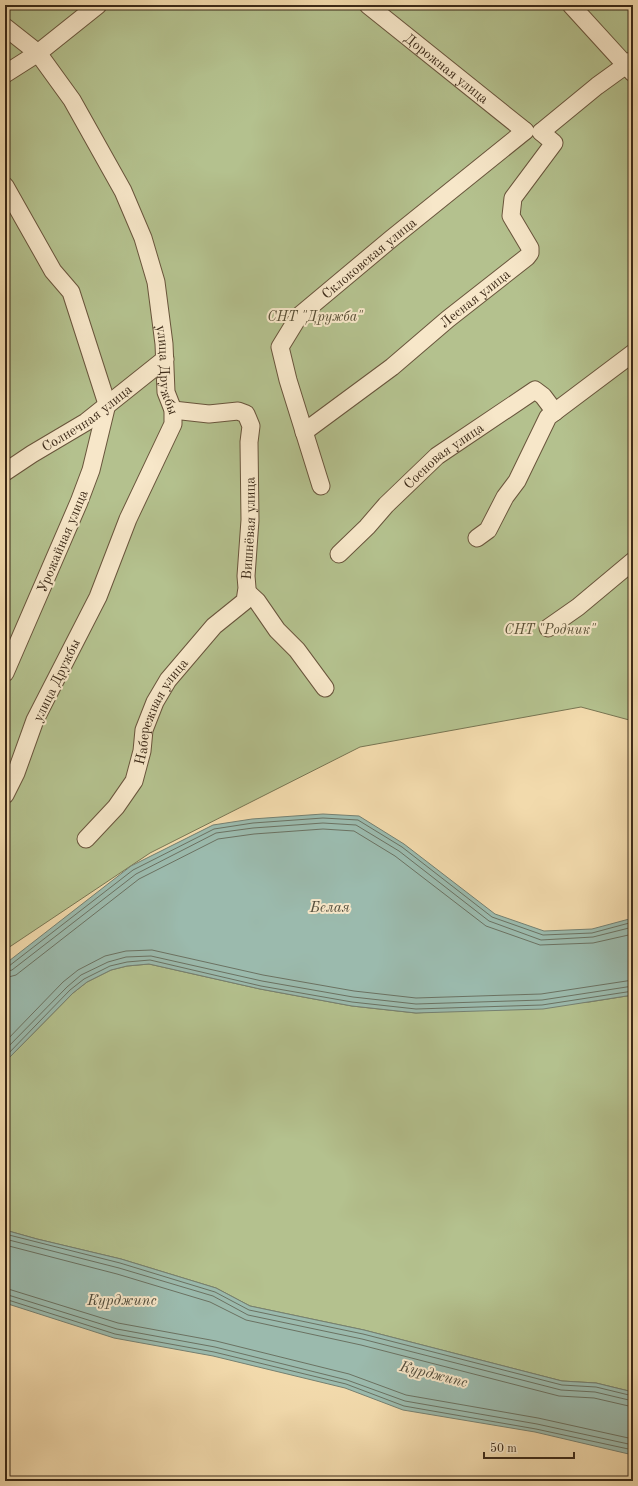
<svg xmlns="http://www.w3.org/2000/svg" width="638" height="1486" font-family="'Old Standard TT',serif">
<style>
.green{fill:#b4c18e;stroke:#787552}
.water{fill:#9bbaad;stroke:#758071}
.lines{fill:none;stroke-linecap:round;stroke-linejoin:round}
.shore{stroke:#6b7262;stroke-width:1}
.minor-casing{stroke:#69553c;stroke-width:19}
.minor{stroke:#f7e7c9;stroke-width:17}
.labels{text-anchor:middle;stroke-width:4;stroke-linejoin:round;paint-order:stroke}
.street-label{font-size:14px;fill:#3b2917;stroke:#f7e7c9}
.park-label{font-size:14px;font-style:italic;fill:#594f35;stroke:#f7e7c9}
.water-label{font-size:15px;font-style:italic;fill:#534d3c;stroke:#f7e7c9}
</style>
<rect width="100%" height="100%" fill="#f2daac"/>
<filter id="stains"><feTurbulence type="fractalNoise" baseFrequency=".005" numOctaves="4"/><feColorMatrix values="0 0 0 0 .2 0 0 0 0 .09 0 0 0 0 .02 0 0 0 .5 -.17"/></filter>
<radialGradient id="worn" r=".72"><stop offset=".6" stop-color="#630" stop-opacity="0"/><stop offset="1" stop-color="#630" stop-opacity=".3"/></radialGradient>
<path class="green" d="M5 5H633V721L581 707 360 747 150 853 5 950Z
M149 964 260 989 352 1006 416 1013 589 1002 633 995V1392L596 1383 562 1381 364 1330 250 1306 216 1288 121 1259 37 1239 5 1230V1062L73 993 87 982 111 970 127 966Z"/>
<path class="water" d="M323 814 359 816 404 844 495 914 544 931 592 929 633 918V995L543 1009 416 1013 352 1006 260 989 149 964 127 966 111 970 87 982 73 993 5 1062V964L131 866 213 825 252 819Z
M5 1230 37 1239 121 1259 216 1288 250 1306 364 1330 562 1381 596 1383 633 1392V1455L535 1432 403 1410 345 1388 213 1356 114 1338 5 1303Z"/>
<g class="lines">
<path class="shore" d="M5 967 9 966 133 870 214 829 253 823 323 818 358 820 402 847 492 917 543 935 592 933 633 922
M5 972 12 970 136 874 216 833 253 828 323 823 356 825 399 851 489 921 541 940 593 937 633 927
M5 978 16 975 139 879 218 839 254 834 323 829 354 831 395 856 486 926 540 945 593 943 633 934
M5 1042 63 982 78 970 105 956 126 951 152 950 263 975 354 991 416 998 541 994 633 980
M5 1050 67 987 81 975 108 962 126 957 151 956 262 981 353 997 416 1004 542 1000 633 986
M5 1057 70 990 84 979 110 966 127 962 150 960 261 986 352 1002 416 1009 542 1005 633 991
M5 1234 120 1263 215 1292 249 1310 363 1334 562 1385 596 1387 633 1396
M5 1239 119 1268 213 1296 248 1315 362 1339 561 1390 595 1392 633 1401
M5 1245 117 1274 210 1302 246 1320 361 1345 559 1396 594 1398 633 1407
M5 1288 118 1323 216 1341 349 1374 406 1395 538 1418 633 1439
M5 1294 117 1329 215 1347 347 1380 405 1401 537 1424 633 1445
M5 1299 115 1334 214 1352 346 1384 404 1406 536 1429 633 1450"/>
<defs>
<g id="minor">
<path id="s1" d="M368 5 525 131"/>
<path d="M571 5 633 73"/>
<path id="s2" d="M5 27 38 53 72 100 123 191 143 238 156 282 164 344 166 392 173 410V424L128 519 98 597 35 720 16 773 5 795"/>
<path d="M5 74 38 53 98 5"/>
<path d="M541 132 597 86 633 60"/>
<path d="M5 186 53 271 71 292 107 404 91 470 79 502 5 673"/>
<path id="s3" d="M304 432 392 367 448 319 527 257 530 253V248L511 216 513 198 554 143 541 132"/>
<path id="s4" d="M5 472 32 454 86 422 165 359"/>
<path id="s5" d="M321 486 288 380 280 347 299 316 391 239 525 131"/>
<path d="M477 538 488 530 505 497 517 481 548 417 633 353"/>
<path id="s6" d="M339 554 367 527 386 505 437 456 535 390 543 396 555 412"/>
<path d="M247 592 257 601 277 630 297 650 325 688"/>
<path d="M548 628 578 607 633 561"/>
<path id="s7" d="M86 839 116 807 134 781 142 751 144 730 155 702 168 680 214 626 245 601 247 588 246 576 250 520 249 442 251 426 246 414 238 411 209 414 173 410"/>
</g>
</defs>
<use href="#minor" class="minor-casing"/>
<use href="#minor" class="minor"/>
</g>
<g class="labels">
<g class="street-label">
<text dy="5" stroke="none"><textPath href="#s1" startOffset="101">Дорожная улица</textPath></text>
<text dy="5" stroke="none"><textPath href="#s5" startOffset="272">Склоковская улица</textPath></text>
<text dy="5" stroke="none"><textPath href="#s3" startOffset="217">Лесная улица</textPath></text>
<text dy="5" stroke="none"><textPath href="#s2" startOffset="390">улица Дружбы</textPath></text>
<text dy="5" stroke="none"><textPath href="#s4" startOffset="98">Солнечная улица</textPath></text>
<text dy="5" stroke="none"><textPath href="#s6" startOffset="144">Сосновая улица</textPath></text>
<text dy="5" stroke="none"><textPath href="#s7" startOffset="367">Вишнёвая улица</textPath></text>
<text transform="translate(62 541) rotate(-67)" y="5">Урожайная улица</text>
<text transform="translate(56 680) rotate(-64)" y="5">улица Дружбы</text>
<text dy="5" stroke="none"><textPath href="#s7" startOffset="151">Набережная улица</textPath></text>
</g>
<g class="park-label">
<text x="315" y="321">СНТ "Дружба"</text>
<text x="550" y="634">СНТ "Родник"</text>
</g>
<g class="water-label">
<text x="330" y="912">Белая</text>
<text x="122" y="1305">Курджипс</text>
<text transform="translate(434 1374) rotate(14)" y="5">Курджипс</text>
</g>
</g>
<rect width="638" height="1486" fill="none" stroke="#f2daac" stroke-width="20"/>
<rect x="6" y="6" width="626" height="1474" fill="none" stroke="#3b2917" stroke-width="2"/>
<rect x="10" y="10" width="618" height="1466" fill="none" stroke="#3b2917"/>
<path d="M484 1452v6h90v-6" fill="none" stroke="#3b2917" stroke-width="2"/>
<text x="490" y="1452" font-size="12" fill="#3b2917" stroke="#f7e7c9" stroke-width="3" paint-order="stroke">50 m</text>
<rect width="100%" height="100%" filter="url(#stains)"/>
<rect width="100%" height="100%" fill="url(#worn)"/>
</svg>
